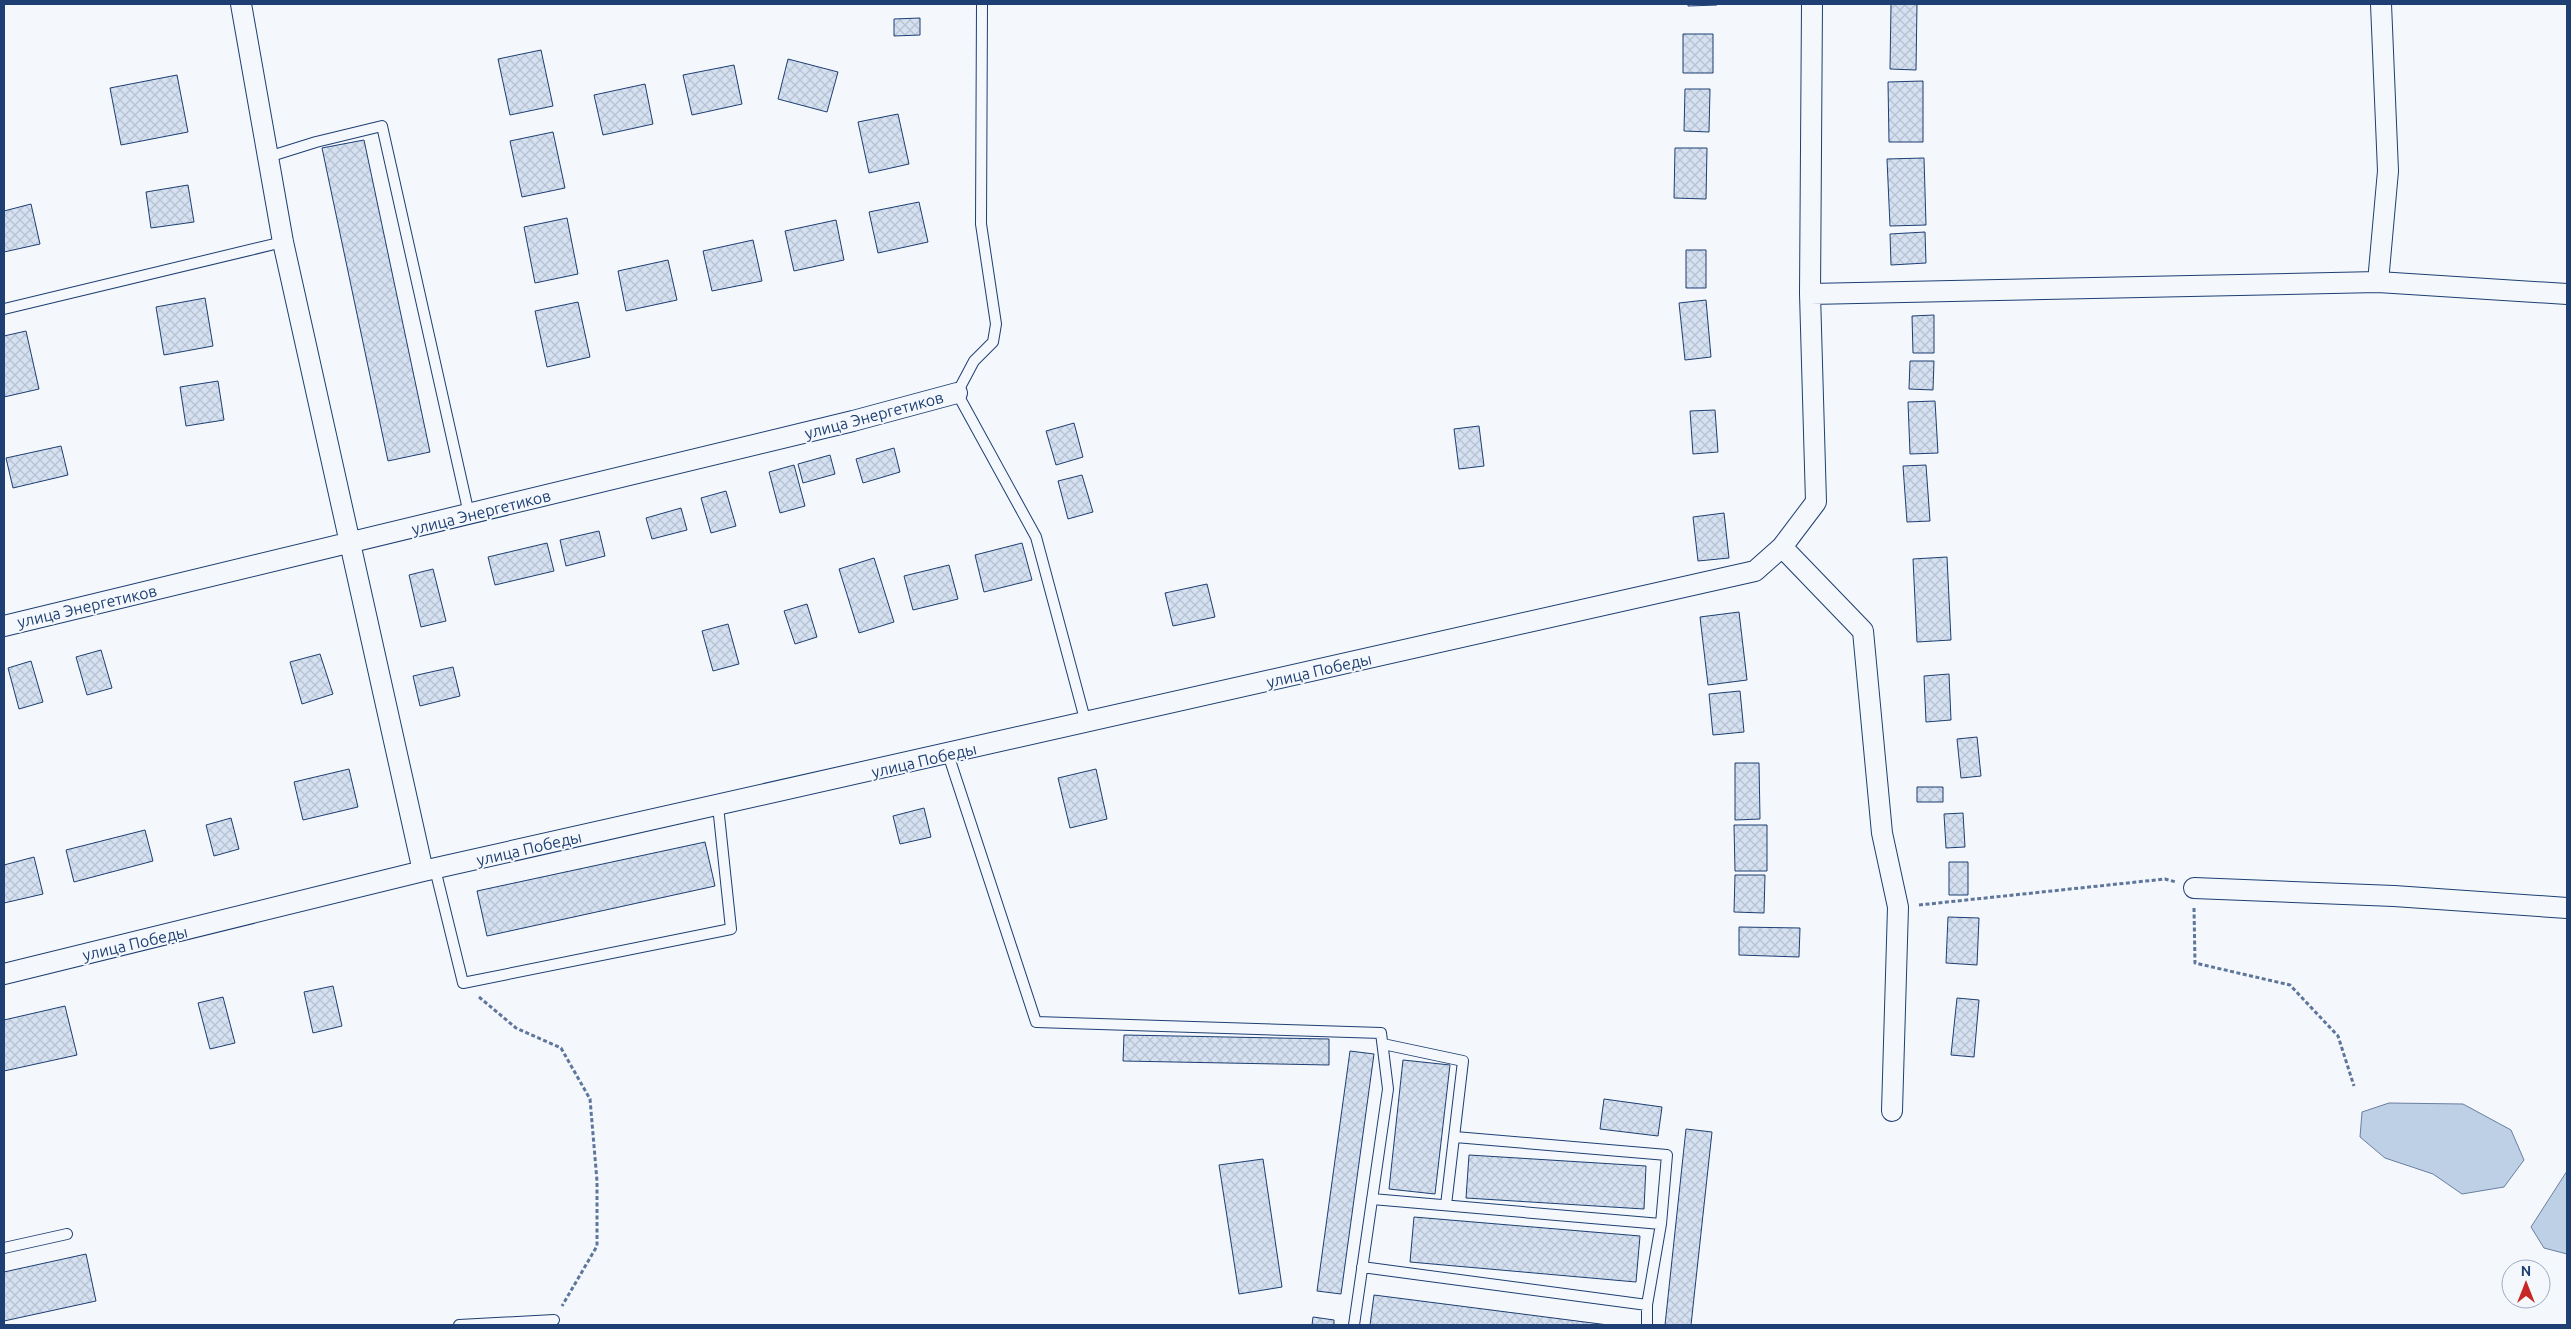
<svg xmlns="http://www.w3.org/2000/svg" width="2571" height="1329" font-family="Ubuntu,sans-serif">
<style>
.water{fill:#bed0e5;stroke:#687fa3}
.building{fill:url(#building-cross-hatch);stroke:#1d3f73}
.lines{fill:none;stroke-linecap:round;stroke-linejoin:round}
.service-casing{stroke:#1d3f73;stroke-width:12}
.minor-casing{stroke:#1d3f73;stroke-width:22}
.path{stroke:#5e769c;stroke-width:3;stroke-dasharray:4 2.5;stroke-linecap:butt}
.service{stroke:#f4f7fb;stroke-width:10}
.minor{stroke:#f4f7fb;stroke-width:20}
.labels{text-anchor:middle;stroke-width:4;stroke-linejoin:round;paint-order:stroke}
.street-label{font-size:16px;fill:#1d3f73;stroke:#f4f7fb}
</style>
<defs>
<pattern id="building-cross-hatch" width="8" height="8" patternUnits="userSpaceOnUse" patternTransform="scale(1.25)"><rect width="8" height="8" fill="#d5e0f0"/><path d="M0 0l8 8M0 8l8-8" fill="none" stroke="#b6c1d1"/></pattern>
</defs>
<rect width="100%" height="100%" fill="#f4f7fb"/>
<path class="water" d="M2389 1103 2463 1104 2511 1130 2524 1160 2504 1187 2462 1194 2433 1174 2385 1158 2360 1137 2362 1112Z
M2567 1171V1254L2544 1248 2531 1227Z"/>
<path class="building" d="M1688 4H1717V5L1688 6Z
M1891 4H1917L1916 70 1890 69Z
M920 18V35L894 36V19Z
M1683 34H1713V73H1683Z
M541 50 553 106 510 115 498 59Z
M788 59 838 72 827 112 778 99Z
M734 65 742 104 692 115 683 75Z
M177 75 188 132 121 145 110 88Z
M1923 81V142H1889L1888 82Z
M645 84 653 124 603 135 594 95Z
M1685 89H1710L1709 132 1684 131Z
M898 114 909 164 869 173 858 122Z
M553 132 565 188 522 197 510 141Z
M364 140 430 452 388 461 322 148Z
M1675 148H1707L1706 199 1674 198Z
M1924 158 1926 225 1890 226 1887 159Z
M188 185 194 222 151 228 146 192Z
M919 202 928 242 878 253 869 212Z
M31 204 40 244 4 252V211Z
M567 218 578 274 535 283 524 227Z
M836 220 844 260 794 271 785 231Z
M1925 232 1926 263 1891 265 1890 234Z
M753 240 762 281 712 291 703 251Z
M1686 250H1706V288H1686Z
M668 260 677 300 626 311 618 271Z
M205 298 213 346 164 355 156 307Z
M1706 300 1711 357 1685 360 1679 303Z
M578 302 590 357 547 367 535 311Z
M1934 315V353H1913L1912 316Z
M26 331 39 389 4 397V336Z
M1910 361H1934L1933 390 1909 389Z
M218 381 224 420 186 426 180 387Z
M1935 401 1938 453 1910 454 1908 402Z
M1715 410 1718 452 1693 454 1690 411Z
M1074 423 1083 457 1056 465 1046 431Z
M1479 426 1484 466 1459 469 1454 429Z
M61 446 68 475 13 488 6 458Z
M894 448 900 472 863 483 856 459Z
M830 455 835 474 803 483 798 464Z
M794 465 805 506 780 513 769 472Z
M1926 465 1930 521 1907 522 1903 466Z
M1082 475 1093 512 1068 519 1058 481Z
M726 491 736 526 711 533 701 498Z
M681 508 687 530 652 539 646 518Z
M1724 513 1729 558 1698 561 1693 517Z
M599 531 605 556 566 566 560 540Z
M547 543 554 571 495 585 488 557Z
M1022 543 1032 580 984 592 975 555Z
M1947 557 1951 640 1917 642 1913 559Z
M874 558 894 622 859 633 839 569Z
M949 565 958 599 913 610 904 576Z
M433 569 446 621 421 627 409 575Z
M1207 584 1215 617 1173 626 1165 593Z
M807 604 817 637 795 644 784 611Z
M1739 612 1747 680 1708 685 1700 617Z
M728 624 739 664 713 671 702 631Z
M101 650 112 688 87 695 76 657Z
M320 654 333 694 302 704 290 662Z
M31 661 43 702 19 709 8 668Z
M453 667 460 696 420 706 413 676Z
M1949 674 1951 720 1926 722 1924 676Z
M1740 691 1744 732 1713 735 1709 694Z
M1977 737 1981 776 1961 778 1957 739Z
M1735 763H1759L1760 819 1735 820Z
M349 769 358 807 303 820 294 782Z
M1096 769 1107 819 1070 828 1058 778Z
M1917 787H1943V802H1917Z
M924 808 931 837 900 844 893 816Z
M1963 813 1965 847 1946 848 1944 814Z
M231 818 239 849 214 856 206 825Z
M1734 825H1767V871H1735Z
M145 830 153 861 74 882 66 850Z
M705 842 715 886 487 936 477 891Z
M34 857 43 894 4 903V865Z
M1949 862H1968V895H1949Z
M1735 875H1765L1764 913 1734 912Z
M1948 917 1979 918 1977 965 1946 963Z
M1739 927 1800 928 1799 957 1739 955Z
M333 986 342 1026 313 1033 304 992Z
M223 997 235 1043 210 1049 198 1003Z
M1957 998 1979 1000 1974 1057 1951 1055Z
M65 1006 77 1055 4 1071V1020Z
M1124 1035 1329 1039V1065L1123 1061Z
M1350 1051 1374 1054 1341 1294 1317 1291Z
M1403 1060 1450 1065 1435 1194 1389 1189Z
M1604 1099 1662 1107 1658 1136 1600 1129Z
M1686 1129 1712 1132 1691 1325H1665Z
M1469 1155 1646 1166 1644 1209 1466 1198Z
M1263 1159 1282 1287 1239 1294 1219 1165Z
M1414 1217 1640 1236 1636 1282 1410 1262Z
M86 1254 96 1301 4 1321V1272Z
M1374 1295 1608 1325H1370Z
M1313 1317 1334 1320V1325H1312Z"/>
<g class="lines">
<defs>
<path id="service" d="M982 4 981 224 996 324 993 342 974 361 957 393 1036 537 1086 723
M268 157 316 142 382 126 469 514
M4 309 283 242
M948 754 1036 1022 1381 1033 1388 1089 1354 1325
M435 869 463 983 731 929 718 806
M1383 1044 1463 1061 1446 1205
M1455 1137 1667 1155 1661 1224
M1372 1199 1661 1224 1647 1305
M4 1248 67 1234
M1362 1267 1647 1305V1325
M459 1325 554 1320"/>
<path id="minor" d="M241 4 283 242 423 871
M2378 282 2388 171 2381 4
M1810 294 2378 282 2567 294
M1782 547 1863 631 1882 833 1898 907 1892 1111
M4 626 853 421 957 393
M2194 888 2394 896 2567 908
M4 974 423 871 1755 571 1782 547 1816 502 1810 294 1812 4"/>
</defs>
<use href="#service" class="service-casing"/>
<use href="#minor" class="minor-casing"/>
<path class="path" d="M1919 905 2165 879 2176 882
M2194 908 2195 963 2290 985 2338 1036 2354 1086
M479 997 516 1028 561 1048 590 1099 597 1181V1246L562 1306"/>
<use href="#service" class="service"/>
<use href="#minor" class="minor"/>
</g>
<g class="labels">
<g class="street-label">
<text transform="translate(874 415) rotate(-15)" y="6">улица Энергетиков</text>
<text transform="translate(481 512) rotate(-14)" y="6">улица Энергетиков</text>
<text transform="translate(87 606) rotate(-13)" y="6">улица Энергетиков</text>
<text transform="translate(1319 670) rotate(-13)" y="6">улица Победы</text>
<text transform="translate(924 760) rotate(-13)" y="6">улица Победы</text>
<text transform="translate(529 848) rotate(-13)" y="6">улица Победы</text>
<text transform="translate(135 943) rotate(-13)" y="6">улица Победы</text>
</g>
</g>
<rect width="2571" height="1329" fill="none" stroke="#1d3f73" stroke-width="10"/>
<g transform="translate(2526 1284)"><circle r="24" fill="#f4f7fb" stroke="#9eadc5"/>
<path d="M0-4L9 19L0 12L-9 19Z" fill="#c62828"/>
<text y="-8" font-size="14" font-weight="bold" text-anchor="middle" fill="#1d3f73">N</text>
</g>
</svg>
